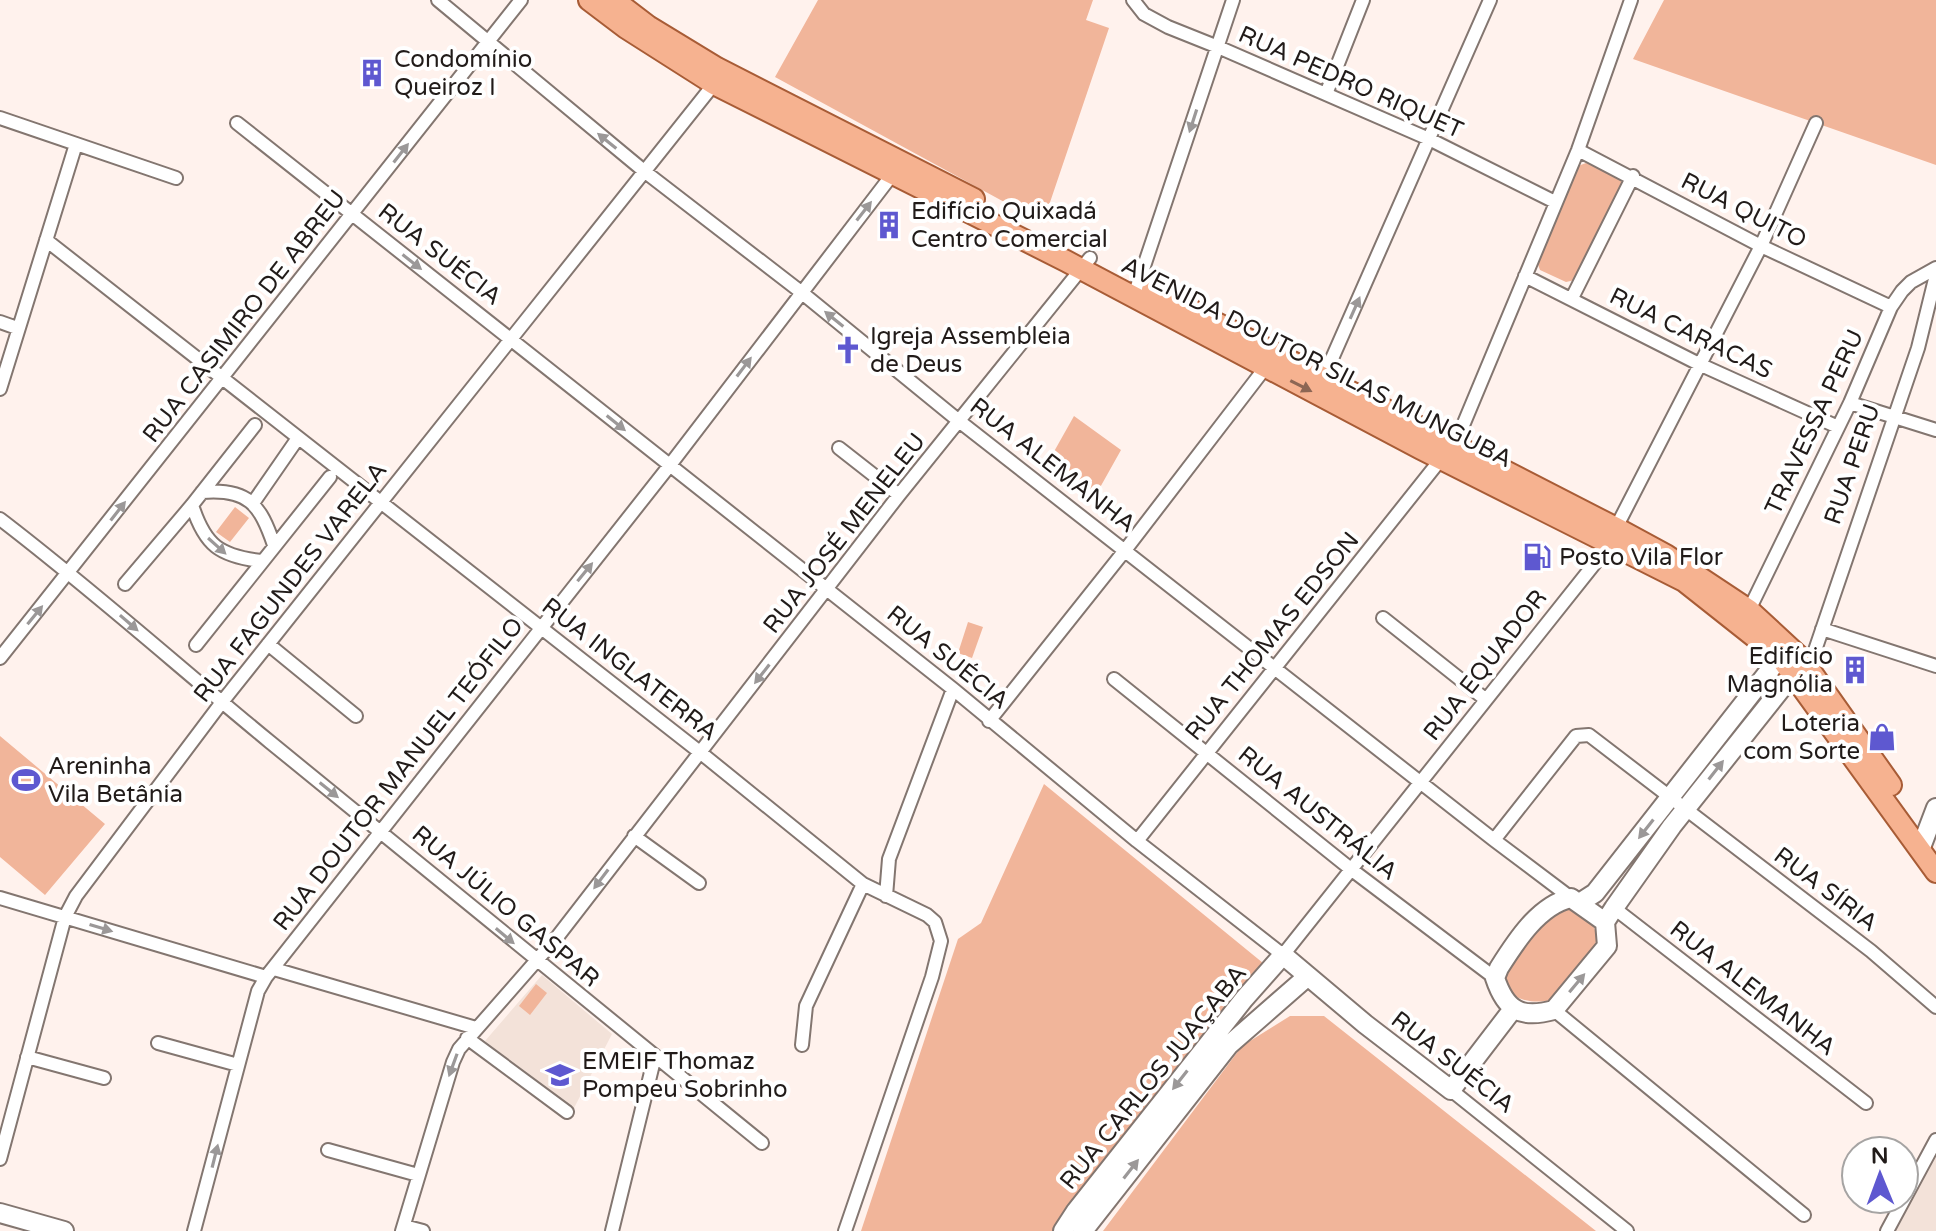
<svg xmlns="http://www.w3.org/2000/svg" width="1936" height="1231" font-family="'Varela Round',sans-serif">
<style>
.built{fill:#f3e2d9}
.green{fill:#f1b59a}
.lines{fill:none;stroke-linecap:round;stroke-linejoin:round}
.street-casing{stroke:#837670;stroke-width:16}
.secondary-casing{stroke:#837670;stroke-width:22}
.primary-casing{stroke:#a85c36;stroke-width:24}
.street{stroke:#fff;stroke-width:12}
.secondary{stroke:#fff;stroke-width:18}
.primary{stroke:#f6b290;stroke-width:20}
.oneway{fill:#9b9898}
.oneway2{fill:#8c6654}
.labels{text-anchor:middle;stroke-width:8;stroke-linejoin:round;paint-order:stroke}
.poi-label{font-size:24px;fill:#211b19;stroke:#fff;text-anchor:start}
.street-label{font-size:24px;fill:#211b19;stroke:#fff}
</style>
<rect width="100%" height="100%" fill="#fff2ed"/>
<path class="built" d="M542 975 612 1034 573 1110 485 1041Z
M1936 1150V1231H1891Z"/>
<path class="green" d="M818 0H1093L1086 20 1109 28 1043 223 775 77Z
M1664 0H1936V165L1633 59Z
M1586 163 1621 178 1622 186 1575 280 1566 282 1540 270 1537 262 1578 166Z
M1074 416 1121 450 1093 500 1047 464Z
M235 507 249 518 230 542 216 532Z
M968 622 983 627 972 658 958 653Z
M0 736 105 824 45 895 0 857Z
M1044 784 1263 963 1081 1189 1053 1231H861L958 939 981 923Z
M1564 905 1592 918 1597 939 1593 950 1551 1000C1532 1005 1495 998 1506 969 1509 961 1540 921 1547 914 1551 910 1559 908 1564 905Z
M536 984 547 993 530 1015 519 1006Z
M1290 1016H1324L1596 1231H1103L1242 1046Z"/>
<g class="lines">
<defs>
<path id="street" d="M438 0 644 171 801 292 959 421 1494 840 1571 898
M1133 0 1144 14 1168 27 1218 47 1429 139 1555 202
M1326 94 1363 0
M0 118 176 178
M237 123 953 689 1137 841 1283 955 1603 553 1761 246 1816 123
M1578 150 1761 246 1891 307
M46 240 701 753 863 884 927 915 935 922 941 941 932 977 845 1231
M1525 276 1699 364 1838 427
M1134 296 1233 0
M1572 298 1633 176
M0 322 17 328
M1323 379 1490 0
M0 389 76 144
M1850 403 1936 430
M1454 447 1578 150 1631 0
M839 448 899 495
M202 492C249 488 260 505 274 545
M253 503 298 438
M192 505C205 546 220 556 261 561
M0 519C93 590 180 668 270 742 434 876 598 1009 762 1143
M125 584 192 505 255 425
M1749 610 1850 403 1891 307 1902 291 1911 282 1936 268
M1383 618 1485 699
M1822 629 1936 666
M268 644 356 716
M196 645 330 477
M0 658 521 0
M1809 668 1918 348 1936 275
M1114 679 1352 870 1495 978
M989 721 1126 549 1265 368
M634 836 699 883
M1494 840 1576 736 1589 735 1871 951 1936 1007
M1137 841 1441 459
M886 896 889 859 953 689
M0 898 266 977
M1614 908 1866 1103
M274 969 476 1028
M1554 1010 1804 1215
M467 1038 567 1112
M158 1043 238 1065
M802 1045 806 1006 863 884
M27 1057 104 1078
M1451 1090 1627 1231
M328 1150 418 1175
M0 1159 65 917 76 896 222 702 714 84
M404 1226 423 1231
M194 1231 258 991 266 977 670 465 895 171
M402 1231 453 1062 459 1049 558 936 899 495 1090 258
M612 1231 655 1056
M1887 1231 1936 1140"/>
<path id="secondary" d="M1920 850 1936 808
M1581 902 1595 893 1780 657
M1605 922 1571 898C1539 905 1516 941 1499 968L1495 978C1506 1011 1521 1019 1554 1010L1607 946 1605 922 1614 908 1672 826 1793 674
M0 1213 64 1231
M1063 1231 1076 1211 1244 999 1283 955 1365 1024 1451 1090 1513 1009
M1083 1231 1229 1045 1308 976"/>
<path id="primary" d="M589 0 626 28 714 84 1066 261 1421 449 1684 581 1780 657 1936 872
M614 0 648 26 717 68 974 199
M1152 290 1616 528 1666 555 1749 610 1802 659 1891 785"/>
</defs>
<use href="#street" class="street-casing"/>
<use href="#secondary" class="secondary-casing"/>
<use href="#primary" class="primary-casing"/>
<use href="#street" class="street"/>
<use href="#secondary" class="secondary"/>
<use href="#primary" class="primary"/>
</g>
<defs><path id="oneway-solid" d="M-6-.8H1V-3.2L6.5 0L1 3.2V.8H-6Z" transform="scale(2)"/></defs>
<g class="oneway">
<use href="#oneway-solid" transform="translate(1193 121) rotate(108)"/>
<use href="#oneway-solid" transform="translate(607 141) rotate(-141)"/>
<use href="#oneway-solid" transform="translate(401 153) rotate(-52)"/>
<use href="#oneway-solid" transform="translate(864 211) rotate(-52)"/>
<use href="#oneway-solid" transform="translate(412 262) rotate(38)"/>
<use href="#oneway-solid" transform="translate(1355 308) rotate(-66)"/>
<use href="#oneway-solid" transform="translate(834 319) rotate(-141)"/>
<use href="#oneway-solid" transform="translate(744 367) rotate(-53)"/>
<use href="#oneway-solid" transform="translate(616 423) rotate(39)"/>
<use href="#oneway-solid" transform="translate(118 511) rotate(-52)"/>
<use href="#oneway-solid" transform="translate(217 546) rotate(42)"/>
<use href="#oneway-solid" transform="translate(585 572) rotate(-51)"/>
<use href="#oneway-solid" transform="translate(35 615) rotate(-51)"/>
<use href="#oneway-solid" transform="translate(129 623) rotate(41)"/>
<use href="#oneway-solid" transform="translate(762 674) rotate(128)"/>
<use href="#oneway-solid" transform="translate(1716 770) rotate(-52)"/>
<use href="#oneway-solid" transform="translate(329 790) rotate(39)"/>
<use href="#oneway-solid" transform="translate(1646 829) rotate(128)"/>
<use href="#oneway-solid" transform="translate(601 879) rotate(127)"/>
<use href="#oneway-solid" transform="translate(101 928) rotate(17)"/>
<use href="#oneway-solid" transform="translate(505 936) rotate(40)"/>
<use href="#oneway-solid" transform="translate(1577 983) rotate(-50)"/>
<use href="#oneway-solid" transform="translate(453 1065) rotate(110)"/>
<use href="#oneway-solid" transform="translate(1180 1080) rotate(128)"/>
<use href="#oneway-solid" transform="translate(215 1156) rotate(-76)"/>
<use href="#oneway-solid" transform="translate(1131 1169) rotate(-52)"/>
</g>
<use class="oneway2" href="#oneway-solid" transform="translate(1301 386) rotate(27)"/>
<defs>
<symbol id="building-bare" viewBox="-9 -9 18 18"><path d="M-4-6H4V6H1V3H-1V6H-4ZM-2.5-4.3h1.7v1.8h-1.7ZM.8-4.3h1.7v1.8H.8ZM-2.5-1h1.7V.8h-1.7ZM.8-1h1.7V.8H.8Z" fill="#5e58d0" stroke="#fff" stroke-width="2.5" paint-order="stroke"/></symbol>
<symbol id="church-bare" viewBox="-9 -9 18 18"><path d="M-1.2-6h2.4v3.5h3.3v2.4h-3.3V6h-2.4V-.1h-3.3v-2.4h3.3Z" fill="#5e58d0" stroke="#fff" stroke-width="2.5" paint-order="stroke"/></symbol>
<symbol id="fuel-bare" viewBox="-9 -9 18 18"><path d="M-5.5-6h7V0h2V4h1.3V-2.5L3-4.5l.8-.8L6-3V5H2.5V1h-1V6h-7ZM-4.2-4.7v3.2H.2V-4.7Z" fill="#5e58d0" stroke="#fff" stroke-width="2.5" paint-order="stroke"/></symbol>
<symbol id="shop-bare" viewBox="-9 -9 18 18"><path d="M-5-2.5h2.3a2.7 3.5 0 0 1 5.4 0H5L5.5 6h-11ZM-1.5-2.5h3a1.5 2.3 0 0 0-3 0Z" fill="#5e58d0" stroke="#fff" stroke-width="2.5" paint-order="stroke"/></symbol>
<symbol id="stadium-bare" viewBox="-9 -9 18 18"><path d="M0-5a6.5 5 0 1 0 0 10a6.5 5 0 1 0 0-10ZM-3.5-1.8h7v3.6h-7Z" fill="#5e58d0" stroke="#fff" stroke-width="2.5" paint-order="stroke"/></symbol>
<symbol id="school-bare" viewBox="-9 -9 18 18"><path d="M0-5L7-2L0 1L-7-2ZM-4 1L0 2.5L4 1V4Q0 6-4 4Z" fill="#5e58d0" stroke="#fff" stroke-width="2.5" paint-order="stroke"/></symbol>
</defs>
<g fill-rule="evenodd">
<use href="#building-bare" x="352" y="53" width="40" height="40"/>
<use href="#building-bare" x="869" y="205" width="40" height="40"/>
<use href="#church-bare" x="828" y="330" width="40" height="40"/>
<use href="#fuel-bare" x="1517" y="537" width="40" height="40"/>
<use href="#building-bare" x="1835" y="650" width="40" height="40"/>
<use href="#shop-bare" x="1862" y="717" width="40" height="40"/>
<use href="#stadium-bare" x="6" y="760" width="40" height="40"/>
<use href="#school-bare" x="540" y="1055" width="40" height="40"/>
</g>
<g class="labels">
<g class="poi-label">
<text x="394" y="67">Condomínio<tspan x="394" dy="28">Queiroz I</tspan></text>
<text x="911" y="219">Edifício Quixadá<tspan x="911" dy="28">Centro Comercial</tspan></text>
<text x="870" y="344">Igreja Assembleia<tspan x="870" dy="28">de Deus</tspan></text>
<text x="1559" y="565">Posto Vila Flor</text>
<text x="1833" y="664" text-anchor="end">Edifício<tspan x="1833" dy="28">Magnólia</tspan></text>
<text x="1860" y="731" text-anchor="end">Loteria<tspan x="1860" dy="28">com Sorte</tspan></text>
<text x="48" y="774">Areninha<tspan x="48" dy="28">Vila Betânia</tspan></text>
<text x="582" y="1069">EMEIF Thomaz<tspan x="582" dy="28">Pompeu Sobrinho</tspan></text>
</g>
<g class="street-label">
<text transform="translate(1351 82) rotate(24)" y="8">RUA PEDRO RIQUET</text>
<text transform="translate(1744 210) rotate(27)" y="8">RUA QUITO</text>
<text transform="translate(440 254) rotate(38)" y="8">RUA SUÉCIA</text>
<text transform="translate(244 316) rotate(-52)" y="8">RUA CASIMIRO DE ABREU</text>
<text transform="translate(1691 333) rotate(26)" y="8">RUA CARACAS</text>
<text transform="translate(1317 362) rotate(27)" y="8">AVENIDA DOUTOR SILAS MUNGUBA</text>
<text transform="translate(1814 422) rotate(-65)" y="8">TRAVESSA PERU</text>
<text transform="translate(1852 464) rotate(-71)" y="8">RUA PERU</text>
<text transform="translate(1053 465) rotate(38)" y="8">RUA ALEMANHA</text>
<text transform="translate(844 533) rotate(-52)" y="8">RUA JOSÉ MENELEU</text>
<text transform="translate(290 582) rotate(-52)" y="8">RUA FAGUNDES VARELA</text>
<text transform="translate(1272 636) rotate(-51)" y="8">RUA THOMAS EDSON</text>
<text transform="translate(948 657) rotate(39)" y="8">RUA SUÉCIA</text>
<text transform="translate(1485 665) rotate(-52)" y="8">RUA EQUADOR</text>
<text transform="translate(630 669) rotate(38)" y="8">RUA INGLATERRA</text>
<text transform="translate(398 774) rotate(-52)" y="8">RUA DOUTOR MANUEL TEÓFILO</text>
<text transform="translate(1318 813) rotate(39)" y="8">RUA AUSTRÁLIA</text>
<text transform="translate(1826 889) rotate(37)" y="8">RUA SÍRIA</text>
<text transform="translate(506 906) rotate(40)" y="8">RUA JÚLIO GASPAR</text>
<text transform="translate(1753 988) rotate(38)" y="8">RUA ALEMANHA</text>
<text transform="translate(1453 1062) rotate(38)" y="8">RUA SUÉCIA</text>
<text transform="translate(1153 1077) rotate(-51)" y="8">RUA CARLOS JUAÇABA</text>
</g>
</g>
<g transform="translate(1880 1175) rotate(359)"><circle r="38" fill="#ffffff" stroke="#a6a4a3" stroke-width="2"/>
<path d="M0-6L14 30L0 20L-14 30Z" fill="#5e58d0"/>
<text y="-12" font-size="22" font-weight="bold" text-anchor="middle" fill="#211b19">N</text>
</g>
</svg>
